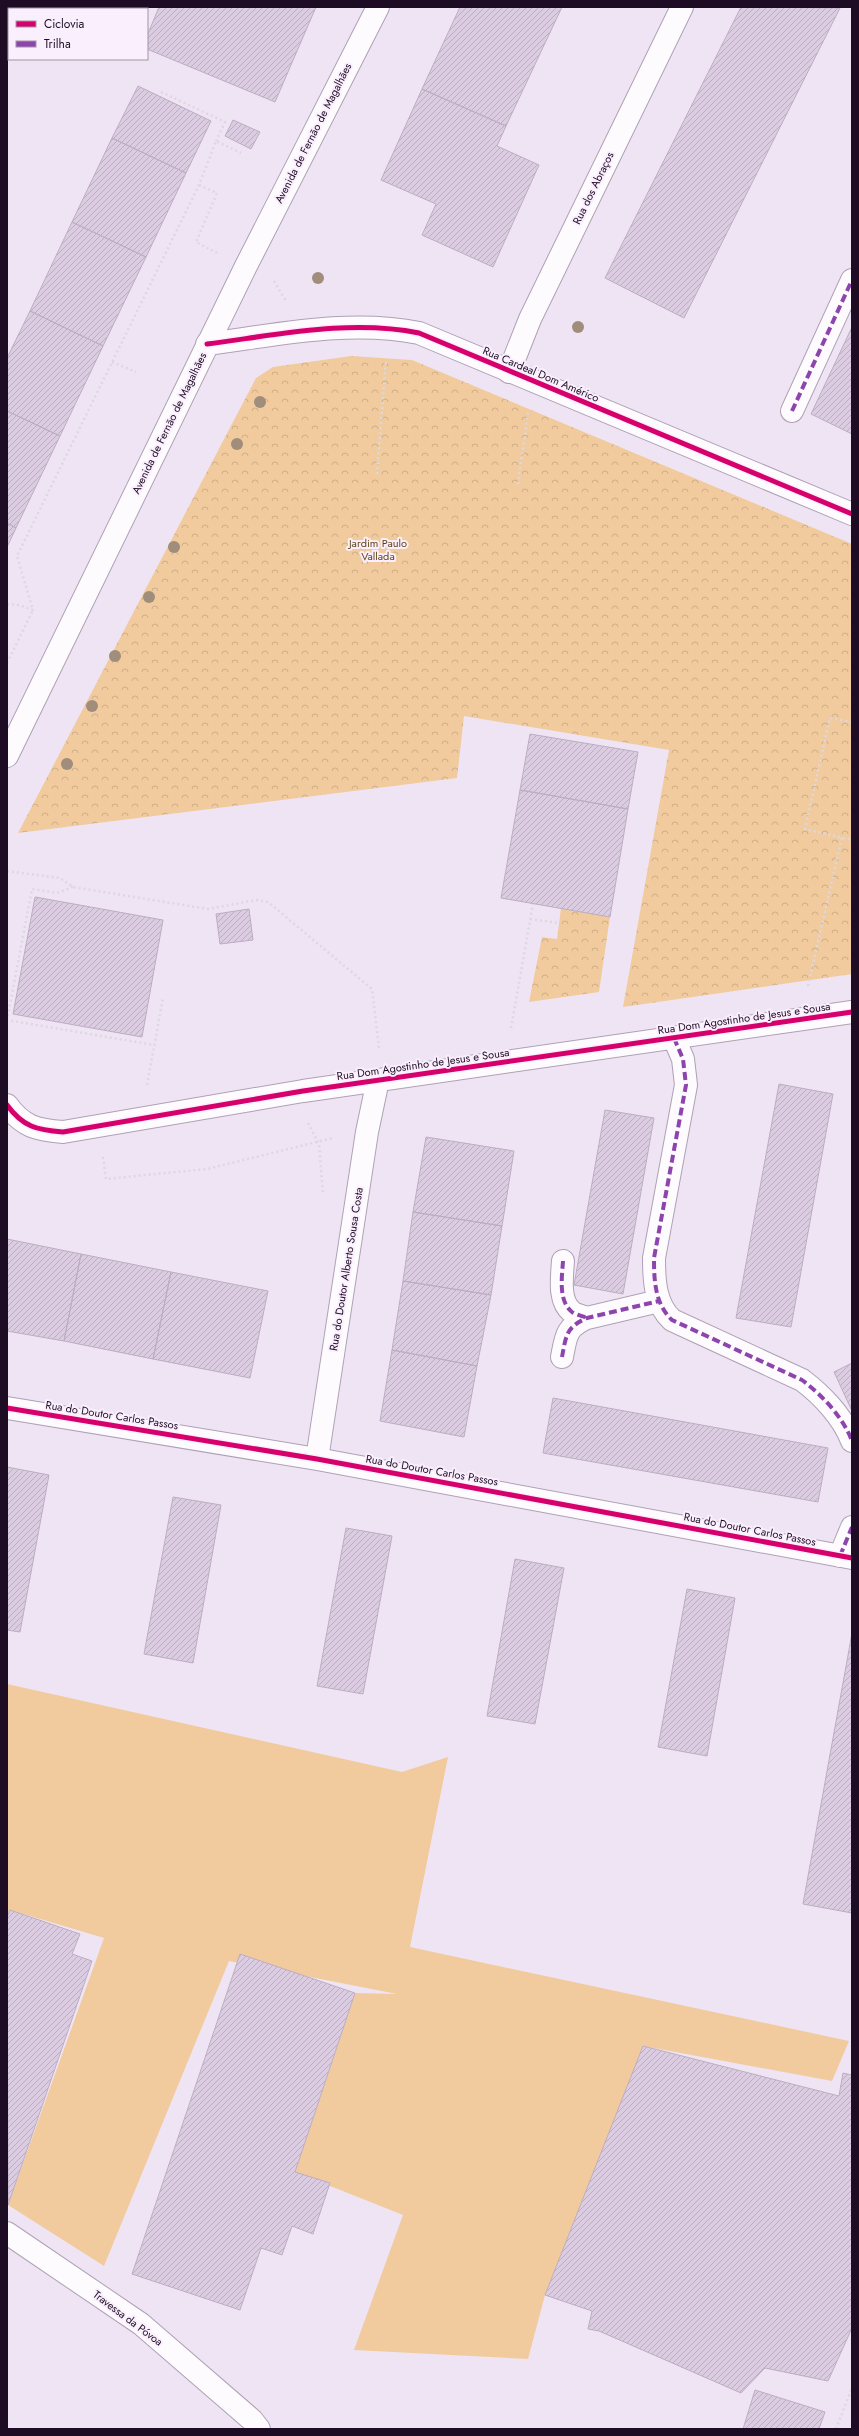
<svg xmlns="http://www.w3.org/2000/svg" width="859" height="2436" font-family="Jost,sans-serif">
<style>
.grass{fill:#f1cb9d}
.park{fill:url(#park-crowns)}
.building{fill:url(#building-hatch);stroke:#bcaec1}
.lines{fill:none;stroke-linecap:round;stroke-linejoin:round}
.minor-casing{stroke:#afa1b5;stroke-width:24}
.major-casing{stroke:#afa1b5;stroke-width:24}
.path{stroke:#dcd8de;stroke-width:2.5;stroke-dasharray:2 3;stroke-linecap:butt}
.minor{stroke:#fdfbfd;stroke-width:22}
.major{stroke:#fdfbfd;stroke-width:22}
.quiet{stroke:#8e44ad;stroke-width:4;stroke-dasharray:8 4;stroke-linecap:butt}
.cycleway-casing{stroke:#faeffd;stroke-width:8}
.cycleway{stroke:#d6006c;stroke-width:5}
.tree{fill:#a08d7b}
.labels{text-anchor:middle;stroke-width:4;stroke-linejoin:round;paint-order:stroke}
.street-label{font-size:11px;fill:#1e0b24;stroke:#faeffd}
.park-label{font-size:11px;fill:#604518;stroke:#faeffd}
</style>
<defs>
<pattern id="park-crowns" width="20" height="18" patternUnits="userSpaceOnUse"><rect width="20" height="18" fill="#f1cb9d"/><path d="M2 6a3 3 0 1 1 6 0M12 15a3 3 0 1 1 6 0" fill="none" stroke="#cead87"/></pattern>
<pattern id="building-hatch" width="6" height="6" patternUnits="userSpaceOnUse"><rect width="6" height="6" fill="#dbcce1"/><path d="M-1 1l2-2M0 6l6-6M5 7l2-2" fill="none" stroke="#bcaec1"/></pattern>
</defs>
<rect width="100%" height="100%" fill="#efe4f4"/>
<path class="grass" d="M7 1684 402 1772 448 1757 410 1947 849 2041 832 2081 643 2046 545 2295 528 2359 354 2350 403 2215 295 2172 355 1993 397 1994 229 1961 104 2266 8 2205 104 1938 10 1910 7 1917Z"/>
<path class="park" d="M351 356 412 360 852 544V974L623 1007 669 750 464 716 457 778 18 833 256 378 273 367Z
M561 908 610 917 599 992 529 1002 542 937 557 939Z"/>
<path class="building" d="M159 7H316L275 102 147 49V36Z
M460 7H562L506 126 422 89Z
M741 7 840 8 684 318 605 278Z
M138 86 211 121 186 173 112 138Z
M422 89 506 126 497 146 539 165 493 267 422 235 436 204 381 180Z
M233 120 260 132 251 149 225 136Z
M112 138 186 173 146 257 72 222Z
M72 222 146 257 103 346 30 311Z
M30 311 103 346 60 436 7 411V358Z
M852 327V434L811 414Z
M7 411 60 436 16 528 7 523Z
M7 523 16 528 7 547Z
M530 734 638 752 628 809 520 790Z
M520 790 628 809 610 917 501 898Z
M35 897 163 920 142 1037 13 1014Z
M249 909 253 940 220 944 216 914Z
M779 1084 833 1094 791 1327 736 1318Z
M605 1110 654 1118 623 1294 574 1285Z
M426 1137 514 1151 502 1226 413 1212Z
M413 1212 502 1226 491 1295 403 1281Z
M7 1239 81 1254 64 1341 7 1331Z
M81 1254 171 1272 153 1359 64 1341Z
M171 1272 268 1291 250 1378 153 1359Z
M403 1281 491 1295 477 1366 392 1350Z
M392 1350 477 1366 464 1437 380 1421Z
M852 1363V1411L834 1372Z
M553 1398 828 1448 818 1502 543 1453Z
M7 1467 49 1475 20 1632 7 1630Z
M173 1497 221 1505 193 1663 144 1654Z
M346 1528 392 1536 363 1694 317 1686Z
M515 1559 564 1568 535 1724 487 1716Z
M687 1589 735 1598 707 1756 658 1747Z
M852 1633V1913L803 1904Z
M10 1910 80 1934 72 1954 92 1961 8 2205 7 1917Z
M240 1954 355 1993 295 2172 330 2183 313 2234 292 2226 282 2255 261 2248 240 2310 132 2274Z
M643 2046 839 2096 843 2073 852 2075V2328L828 2381 765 2368 741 2393 599 2331 588 2329 592 2311 545 2295Z
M755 2390 825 2412 819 2429H743Z"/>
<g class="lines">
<defs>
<path id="minor" d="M207 344C277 335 350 319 419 333L852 514
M509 372 530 319 682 7
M792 411 852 280
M674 1038 683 1059 686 1085 654 1258C654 1281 655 1304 672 1320L802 1380C822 1395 843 1417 852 1441
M7 1105C23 1127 37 1130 63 1132L303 1091 852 1012
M563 1261C562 1277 558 1301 572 1312 576 1315 583 1316 587 1318
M562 1357C566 1336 566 1327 587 1318L659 1301
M7 1408 317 1459 852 1558
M317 1459 367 1132 378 1080
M840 1556 852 1527
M7 2233 141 2324 252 2420 259 2429"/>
<path id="major" d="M7 756 246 266 378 7"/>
</defs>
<use href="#minor" class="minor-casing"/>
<use href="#major" class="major-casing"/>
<path class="path" d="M161 92 225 122 216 141
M199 185 217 193 196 242 217 253
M274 281 286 301
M112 362 136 372
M377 474 386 360
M518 484 528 413
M7 604 19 605 33 610 17 556 199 185 216 141 241 153
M7 663 33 610
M852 722 830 718 805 829 852 840
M7 871 60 878 73 887 208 909 256 900 268 902 372 989 379 1048
M73 887 57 893 32 889 7 1020 154 1045
M530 919 559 923
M808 986 842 837
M511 1028 533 904
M147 1085 163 998
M308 1123 319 1144 323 1194
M103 1157 106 1179 207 1169 333 1138
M836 2429 852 2388"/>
<use href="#minor" class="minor"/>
<use href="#major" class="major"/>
<path class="quiet" d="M792 411 852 280
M674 1038 683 1059 686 1085 654 1258C654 1281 655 1304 672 1320L802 1380C822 1395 843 1417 852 1441
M563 1261C562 1277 558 1301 572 1312 576 1315 583 1316 587 1318
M562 1357C566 1336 566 1327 587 1318L659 1301
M840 1556 852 1527"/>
<defs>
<path id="cycleway" d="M207 344C277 335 350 319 419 333L852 514
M7 1105C23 1127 37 1130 63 1132L303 1091 852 1012
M7 1408 317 1459 852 1558"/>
</defs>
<use href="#cycleway" class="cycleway-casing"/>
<use href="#cycleway" class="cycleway"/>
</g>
<g class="tree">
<circle cx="318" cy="278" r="6"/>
<circle cx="578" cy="327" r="6"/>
<circle cx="260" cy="402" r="6"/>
<circle cx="237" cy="444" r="6"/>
<circle cx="174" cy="547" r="6"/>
<circle cx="149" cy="597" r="6"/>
<circle cx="115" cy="656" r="6"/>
<circle cx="92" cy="706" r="6"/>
<circle cx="67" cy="764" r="6"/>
</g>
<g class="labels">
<g class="street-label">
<text transform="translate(313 133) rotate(-63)" y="4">Avenida de Fernão de Magalhães</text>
<text transform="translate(593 188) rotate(-64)" y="4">Rua dos Abraços</text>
<text transform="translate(541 374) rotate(23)" y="4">Rua Cardeal Dom Américo</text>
<text transform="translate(169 423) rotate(-64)" y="4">Avenida de Fernão de Magalhães</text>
<text transform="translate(744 1018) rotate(-8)" y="4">Rua Dom Agostinho de Jesus e Sousa</text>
<text transform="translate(423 1064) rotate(-8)" y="4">Rua Dom Agostinho de Jesus e Sousa</text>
<text transform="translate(346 1269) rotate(-81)" y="4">Rua do Doutor Alberto Sousa Costa</text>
<text transform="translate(112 1415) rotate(9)" y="4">Rua do Doutor Carlos Passos</text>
<text transform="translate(432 1470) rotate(10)" y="4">Rua do Doutor Carlos Passos</text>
<text transform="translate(750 1529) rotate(11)" y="4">Rua do Doutor Carlos Passos</text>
<text transform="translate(128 2318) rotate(37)" y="4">Travessa da Póvoa</text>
</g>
<g class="park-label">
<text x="378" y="547">Jardim Paulo<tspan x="378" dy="13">Vallada</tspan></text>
</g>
</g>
<rect width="859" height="2436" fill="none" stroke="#1e0b24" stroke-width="16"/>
<rect x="8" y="8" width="140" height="52" fill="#faeffd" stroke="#a294a6"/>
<rect x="16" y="21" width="20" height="6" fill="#d6006c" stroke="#a294a6"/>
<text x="44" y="28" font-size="12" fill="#1e0b24">Ciclovia</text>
<rect x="16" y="41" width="20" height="6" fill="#8e44ad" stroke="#a294a6"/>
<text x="44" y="48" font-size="12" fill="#1e0b24">Trilha</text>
</svg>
